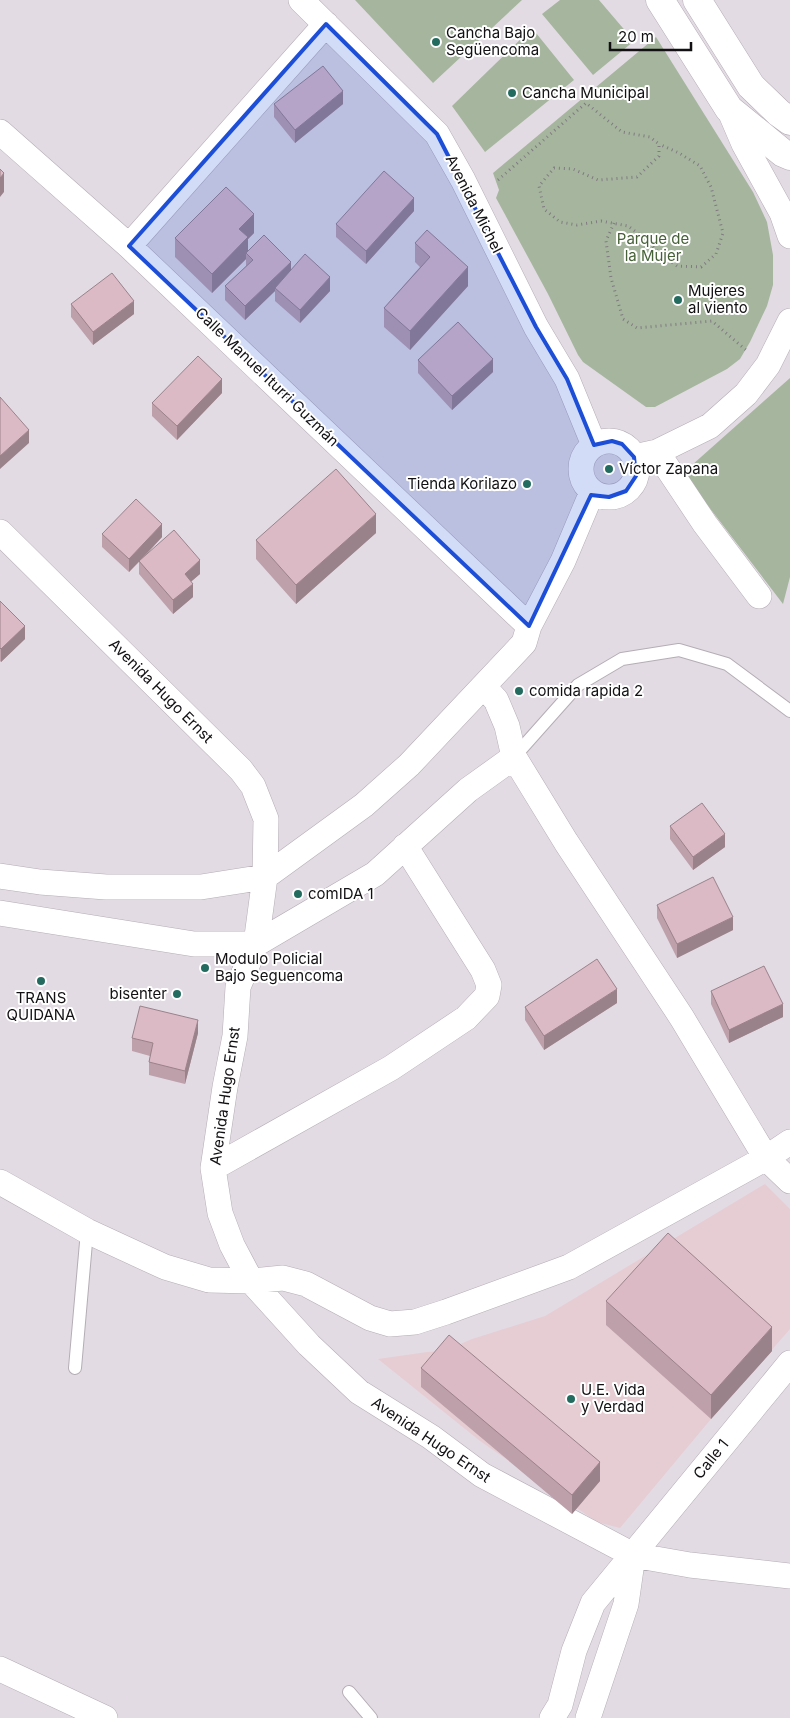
<svg xmlns="http://www.w3.org/2000/svg" width="790" height="1718" font-family="Inter,sans-serif">
<style>
.education{fill:#e6cdd3}
.green{fill:#a6b69e}
.lines{fill:none;stroke-linecap:round;stroke-linejoin:round}
.lane-casing{stroke:#b5adb5;stroke-width:14}
.street-casing{stroke:#b5adb5;stroke-width:26}
.primary-casing{stroke:#b5adb5;stroke-width:29}
.path{stroke:#807a80;stroke-width:3;stroke-dasharray:1 4;stroke-linecap:butt}
.lane{stroke:#fff;stroke-width:12}
.street{stroke:#fff;stroke-width:25}
.primary{stroke:#fff;stroke-width:28}
.wall{fill:#bda0a9}
.shaded-wall{fill:#9a828a}
.building{fill:#dcbac5;stroke:#9a828a}
.marked{fill:#1d4ed8;fill-opacity:0.2;stroke:#1d4ed8;stroke-width:4;stroke-linejoin:round}
.poi-dot{fill:#236a5f;stroke:#fff;stroke-width:2}
.labels{text-anchor:middle;stroke-width:4;stroke-linejoin:round;paint-order:stroke}
.poi-label{font-size:15px;fill:#121013;stroke:#fff;text-anchor:start}
.street-label{font-size:15px;fill:#121013;stroke:#fff}
.park-label{font-size:15px;fill:#466137;stroke:#fff}
</style>
<rect width="100%" height="100%" fill="#e3dbe3"/>
<path class="education" d="M765 1184 790 1209V1329L711 1419 620 1528 597 1522 480 1441 378 1359 427 1352 444 1351 472 1339 545 1316Z"/>
<path class="green" d="M355 0H522L433 83Z
M560 0H599L634 41 593 75 542 14Z
M532 28 574 80 485 152 452 106Z
M656 37 753 192 767 222 773 255V285L767 306 750 342 740 359 727 369 655 407H646L583 362 578 355 548 294 496 198 499 190 493 173Z
M790 378V577L783 604 683 473Z"/>
<g class="lines">
<defs>
<path id="lane" d="M514 757 578 685 622 659 679 650 727 664 790 711
M75 1368 87 1231
M349 1692 371 1718"/>
<path id="street" d="M301 0 437 134 463 180 536 327 567 379 594 445
M729 109 744 144 782 213 790 236
M0 132 129 246 529 626
M129 246 326 24
M581 469a28 28 0 1 1 56 0a28 28 0 1 1-56 0Z
M657 452 705 524 759 596
M634 457 657 452 710 426 746 394 768 365 790 321
M0 532 241 770 253 786 266 819 265 877 256 944 238 987 235 1036 225 1087 213 1168 220 1213 232 1245 251 1281 309 1345 359 1392 431 1437 482 1475 633 1555 690 1565 790 1576
M484 687 496 700 507 726 514 757 566 842 682 1018 766 1158 790 1181
M0 876 40 882 106 887H201L265 877 364 805 409 765 524 643 529 626 563 561 592 492
M0 913 194 944H256L375 874 468 790 514 757
M213 1168 391 1068 466 1018 487 996 489 985 483 970 405 846
M0 1182 87 1231 165 1267 209 1280 251 1281 283 1278 306 1284 370 1318 390 1324 415 1322 446 1312 569 1267 766 1158 790 1142
M0 1669 105 1718
M552 1718 560 1705 574 1651 593 1603 790 1363
M588 1718 626 1604 633 1555"/>
<path id="primary" d="M660 0 729 109 783 153 790 156
M697 0 751 86 779 113 790 121"/>
</defs>
<use href="#lane" class="lane-casing"/>
<use href="#street" class="street-casing"/>
<use href="#primary" class="primary-casing"/>
<path class="path" d="M498 180 586 103 622 132 650 137 659 144V156L637 177 598 180 573 169 554 168 539 186 544 209 560 222 577 225 601 221 628 226 647 240 660 254 677 266 701 267 716 254 723 233 711 187 700 166 679 153 659 144
M614 223 606 241 611 278 623 319 637 328 712 321 746 350"/>
<use href="#lane" class="lane"/>
<use href="#street" class="street"/>
<use href="#primary" class="primary"/>
</g>
<path class="wall" d="M274 104H343L295 143 274 117Z
M414 211 366 264 336 237V224Z
M254 233 248 239V250L291 270 330 291 300 323 275 301V291L245 320 225 300V286L246 266V259L212 293 175 257V238Z
M415 243 468 286 410 350 384 327V308L420 267 415 262Z
M71 304 134 314 93 345 71 317Z
M418 360 493 372 452 410 418 373Z
M222 393 177 440 152 416V403Z
M376 533 296 604 256 559V540Z
M102 534 162 537 146 555 200 574 191 581 193 597 173 614 139 574V562L129 572 102 547Z
M0 601 25 639 1 662 0 661Z
M670 826 725 847 693 870 670 839Z
M657 905 733 930 677 958 657 918Z
M711 991 783 1017 729 1043 711 1004Z
M617 1003 544 1050 525 1020V1007Z
M198 1033 185 1084 149 1075V1062L150 1056 132 1051V1038Z
M606 1301 772 1351 711 1419 606 1325Z
M421 1368 600 1481 572 1514 421 1387Z"/>
<path class="shaded-wall" d="M343 91V104L295 143V130Z
M4 173V192L0 197V178Z
M414 198V211L366 264V251Z
M254 214V233L248 239V255L246 253V259L212 293V274L239 229Z
M291 262V276L275 288V291L245 320V306Z
M468 267V286L410 350V331Z
M330 277V291L300 323V310Z
M134 301V314L93 345V332Z
M493 359V372L452 410V396Z
M222 379V393L177 440V426Z
M29 430V443L0 469V456Z
M376 514V533L296 604V585Z
M162 524V537L129 572V559Z
M200 560V574L185 587V574Z
M193 584V597L173 614V600Z
M25 626V639L1 662V649Z
M725 834V847L693 870V857Z
M733 917V930L677 958V944Z
M617 989V1003L544 1050V1036Z
M783 1004V1017L729 1043V1030Z
M198 1020V1033L185 1084V1071Z
M772 1327V1351L711 1419V1395Z
M600 1462V1481L572 1514V1495Z"/>
<path class="building" d="M323 66 343 91 295 130 274 104Z
M0 169 4 173 0 178Z
M384 171 414 198 366 251 336 224Z
M226 187 254 214 239 229 248 237 212 274 175 238Z
M427 230 468 267 410 331 384 308 430 257 415 243Z
M264 235 291 262 245 306 225 286 253 260 246 253Z
M305 254 330 277 300 310 275 288Z
M112 273 134 301 93 332 71 304Z
M458 322 493 359 452 396 418 360Z
M198 356 222 379 177 426 152 403Z
M0 397 29 430 0 456Z
M336 469 376 514 296 585 256 540Z
M136 499 162 524 129 559 102 534Z
M174 530 200 560 185 574 193 584 173 600 139 561Z
M0 601 25 626 1 649 0 648Z
M702 803 725 834 693 857 670 826Z
M713 877 733 917 677 944 657 905Z
M597 959 617 989 544 1036 525 1007Z
M764 966 783 1004 729 1030 711 991Z
M140 1006 198 1020 185 1071 149 1062 153 1043 132 1038Z
M668 1233 772 1327 711 1395 606 1301Z
M449 1335 600 1462 572 1495 421 1368Z"/>
<path class="marked" d="M326 24 437 134 536 327 567 379 594 445 612 441 622 444 634 457 636 476 626 491 609 497 591 495 529 626 129 246Z"/>
<g class="poi-dot">
<circle cx="436" cy="42" r="5"/>
<circle cx="512" cy="93" r="5"/>
<circle cx="678" cy="300" r="5"/>
<circle cx="609" cy="469" r="5"/>
<circle cx="527" cy="484" r="5"/>
<circle cx="519" cy="691" r="5"/>
<circle cx="298" cy="894" r="5"/>
<circle cx="205" cy="968" r="5"/>
<circle cx="41" cy="981" r="5"/>
<circle cx="177" cy="994" r="5"/>
<circle cx="571" cy="1399" r="5"/>
</g>
<g class="labels">
<g class="poi-label">
<text x="446" y="38">Cancha Bajo<tspan x="446" dy="17">Següencoma</tspan></text>
<text x="522" y="98">Cancha Municipal</text>
<text x="688" y="296">Mujeres<tspan x="688" dy="17">al viento</tspan></text>
<text x="619" y="474">Víctor Zapana</text>
<text x="517" y="489" text-anchor="end">Tienda Korilazo</text>
<text x="529" y="696">comida rapida 2</text>
<text x="308" y="899">comIDA 1</text>
<text x="215" y="964">Modulo Policial<tspan x="215" dy="17">Bajo Seguencoma</tspan></text>
<text x="167" y="999" text-anchor="end">bisenter</text>
<text x="41" y="1003" text-anchor="middle">TRANS<tspan x="41" dy="17">QUIDANA</tspan></text>
<text x="581" y="1395">U.E. Vida<tspan x="581" dy="17">y Verdad</tspan></text>
</g>
<g class="street-label">
<text transform="translate(474 204) rotate(63)" y="5">Avenida Michel</text>
<text transform="translate(267 377) rotate(44)" y="5">Calle Manuel Iturri Guzmán</text>
<text transform="translate(161 691) rotate(45)" y="5">Avenida Hugo Ernst</text>
<text transform="translate(225 1096) rotate(-82)" y="5">Avenida Hugo Ernst</text>
<text transform="translate(431 1440) rotate(34)" y="5">Avenida Hugo Ernst</text>
<text transform="translate(711 1459) rotate(-51)" y="5">Calle 1</text>
</g>
<g class="park-label">
<text x="653" y="244">Parque de<tspan x="653" dy="17">la Mujer</tspan></text>
</g>
</g>
<path d="M610 42v8h81v-8" fill="none" stroke="#121013" stroke-width="2.5"/>
<text x="618" y="42" font-size="15" fill="#121013" stroke="#ffffff" stroke-width="4" paint-order="stroke">20 m</text>
</svg>
